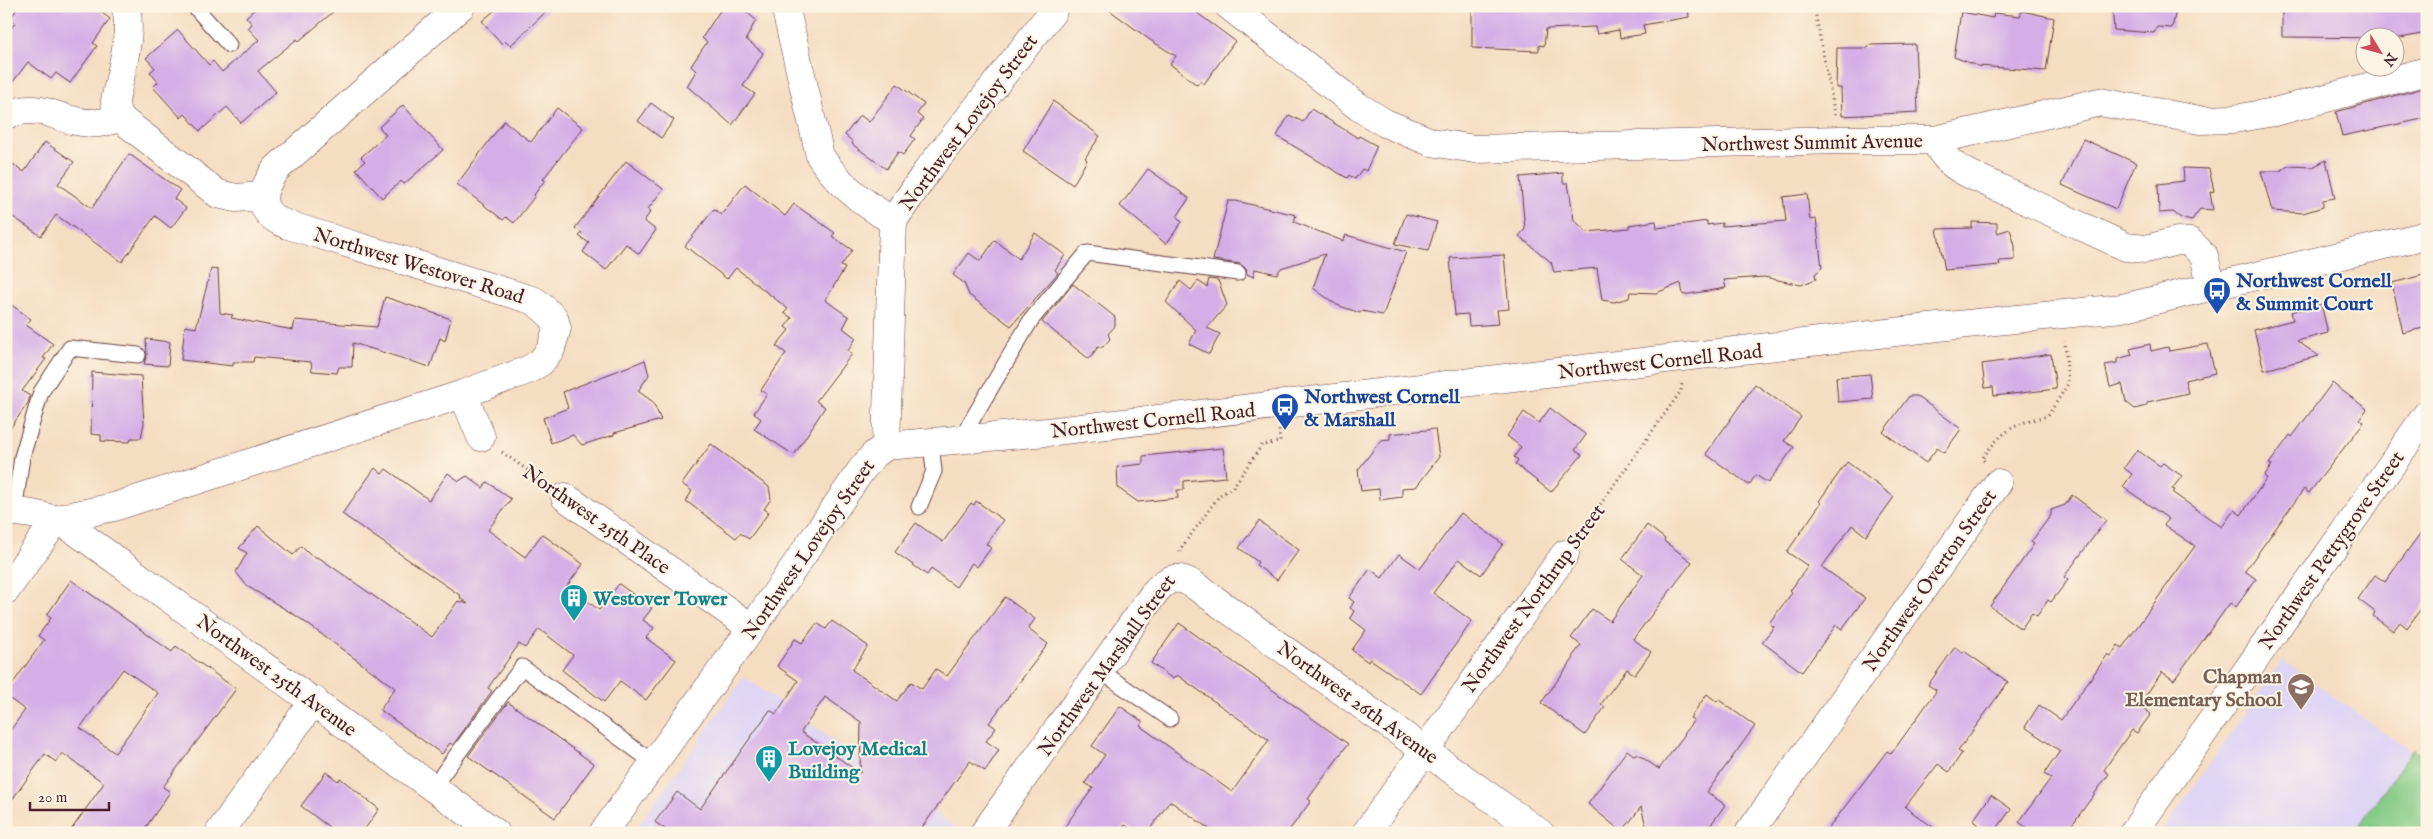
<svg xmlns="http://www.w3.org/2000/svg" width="2433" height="839" font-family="'IM FELL English',serif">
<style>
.built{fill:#dfd5f5}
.green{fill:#85cb86;stroke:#687558}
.building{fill:#d5ade7;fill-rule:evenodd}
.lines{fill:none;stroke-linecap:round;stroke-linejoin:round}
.lane-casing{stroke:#643c42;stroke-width:17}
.street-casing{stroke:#643c42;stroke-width:29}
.secondary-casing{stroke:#643c42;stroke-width:29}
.path{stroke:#643c42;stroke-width:3;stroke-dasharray:1 4;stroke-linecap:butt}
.lane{stroke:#fff;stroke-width:15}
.street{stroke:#fff;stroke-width:28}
.secondary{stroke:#fff;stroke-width:28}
.labels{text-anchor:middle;stroke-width:4;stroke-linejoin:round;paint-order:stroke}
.street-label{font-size:20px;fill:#4a1f2b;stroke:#fcf5e5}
.transit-label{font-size:20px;font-weight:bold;fill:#164399;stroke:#fcf5e5;text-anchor:start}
.culture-label{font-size:20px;font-weight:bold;fill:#0d838f;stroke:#fcf5e5;text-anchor:start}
.education-label{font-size:20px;font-weight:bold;fill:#785e54;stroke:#fcf5e5;text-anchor:end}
</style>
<rect width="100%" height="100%" fill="#fcf5e5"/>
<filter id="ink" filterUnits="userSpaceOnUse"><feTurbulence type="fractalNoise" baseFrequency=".02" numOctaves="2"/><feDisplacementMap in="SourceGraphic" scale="10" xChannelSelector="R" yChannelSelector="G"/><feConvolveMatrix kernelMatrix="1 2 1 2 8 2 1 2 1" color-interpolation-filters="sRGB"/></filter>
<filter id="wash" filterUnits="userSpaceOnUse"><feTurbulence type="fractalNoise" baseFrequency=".0096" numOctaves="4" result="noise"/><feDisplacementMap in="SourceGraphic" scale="20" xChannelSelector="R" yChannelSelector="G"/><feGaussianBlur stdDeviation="1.12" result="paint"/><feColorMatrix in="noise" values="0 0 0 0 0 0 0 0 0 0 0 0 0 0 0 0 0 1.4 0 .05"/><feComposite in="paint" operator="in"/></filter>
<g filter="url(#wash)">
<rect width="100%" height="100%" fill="#f5ddc1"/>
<path class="built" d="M2283 660 2427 763V833H2161Z
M744 677 956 828 953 833H633Z"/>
<path class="green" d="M2413 749 2427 759V833H2354Z"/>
<g id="blocks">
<path class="building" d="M19 6H93L110 19 93 43 97 46 70 83 56 73 51 79 28 62 6 91V35L15 23 10 19Z
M258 6H340L299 41 297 39 258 71 276 92 241 123 227 107 200 131 185 114 181 118 153 87 158 82 150 72 155 68 146 58 178 30 209 65 213 61 222 72 259 40 248 28 252 24 246 17Z
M500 6H552L510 46 505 41 502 44 482 21Z
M723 6H739L756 20 746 39 763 53 743 86 755 94 732 125 687 86 696 71 691 66 707 42 702 38Z
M1104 6H1188L1235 41 1204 84 1200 81 1197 85 1170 64 1176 56 1150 40Z
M1472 6H1688L1689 17 1643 25 1645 34 1620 38 1619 30 1597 34 1595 27 1546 29 1544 46 1539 45V51L1472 48Z
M2112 6H2177L2172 28 2157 27 2154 33 2114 30Z
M2282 6H2427V33L2400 38 2282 37Z
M2022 11 2054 18 2046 71 1978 66 1954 57 1961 12 1993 18 1994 13 2020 16Z
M1915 44 1918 112 1842 116 1841 88H1836L1837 48H1868L1869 45Z
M897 84 924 104 917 114 923 119 911 136 915 139 903 155 898 152 886 169 852 144 853 142 845 135 860 115 869 122Z
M2427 87V118L2342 136 2336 112Z
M1053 101 1100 136 1085 158 1087 160 1073 185 1023 151Z
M651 103 674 120 661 138 638 121Z
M403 105 443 150 404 184 401 181 382 198 356 169 365 161 361 157 386 135 379 127Z
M557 108 583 128 543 179 545 180 534 195 535 196 514 223 506 217 503 220 457 184 504 121 531 142Z
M1311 109 1358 138 1359 136 1377 146 1366 171 1362 169 1355 179 1349 175 1347 178 1277 136 1289 115 1303 122Z
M2083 139 2136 163 2116 209 2062 185Z
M45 142 74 162 58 184 92 208 129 154 180 190 174 199 186 208 171 228 155 216 122 262 56 215 41 236 6 212V159L24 172Z
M2326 160 2335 198 2323 200V207L2303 213 2272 211 2261 171H2280L2288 166 2313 167Z
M626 161 663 189 648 209 651 211 644 221 656 230 639 254 626 244 606 270 583 252 589 243 579 236 582 233 575 228Z
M2183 168 2209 169 2214 191 2210 192 2213 210 2200 209 2191 221 2181 218 2173 212 2159 213 2158 184 2184 181Z
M1148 169 1189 198 1177 217 1182 222 1166 244 1120 206Z
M1563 173V183H1568L1574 220 1587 232 1629 228V225L1656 221 1657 228 1707 221V225L1722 223V226L1786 221 1783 197 1807 194 1810 220 1816 219 1822 268 1815 274 1816 279 1801 285 1764 277 1724 280 1726 288 1683 295 1681 283 1656 293 1630 292 1629 298 1614 302 1602 300 1597 268 1554 272 1551 262 1519 236 1525 229 1520 177Z
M745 184 785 216 794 204 835 233 832 236 852 250 841 266 845 268 825 300 849 317 843 328 856 338 848 351 852 354 816 401 825 407 794 455 754 429 761 419 754 413 767 394 761 390 786 353 776 346 789 330 785 327 792 318 784 313 788 309 736 268 727 279 685 246 714 209 721 215Z
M1228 201H1236L1296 215 1294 222 1343 241 1346 235 1406 252 1383 315 1361 311 1360 313 1337 305 1313 288 1325 254 1281 268 1277 274 1255 269 1253 277 1247 274 1246 269 1240 264 1213 260Z
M1406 214 1437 222 1428 251 1395 244Z
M1972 222 1997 223V233L2010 229 2015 246V260L1999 261 2000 265 1945 270 1937 229 1972 228Z
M1035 233 1065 255 1055 270 1058 273 1011 326 969 295 964 283 953 275 969 253 980 261 995 240 1019 259Z
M1504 255 1509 309 1497 310 1499 324 1469 326 1468 314 1455 315 1450 258Z
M211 269 218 270 220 313 233 315 231 318 293 330 295 320 377 327 385 297 451 319 445 341 440 338 430 367 353 343 352 367H339L337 373 312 371 311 362 254 357 253 362H233V366L181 360 185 326 196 328Z
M2427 274V327L2403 333 2392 283Z
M1209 279 1218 280 1227 305 1207 328 1220 334 1209 354 1189 344 1196 330 1166 302 1180 281 1191 290 1198 281 1207 287Z
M1073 284 1115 317V326L1108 334 1110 339 1103 347H1098L1089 359 1042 322Z
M6 301 31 319 26 325 53 344 43 358 46 359 22 391 30 396 28 403 6 434Z
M2321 304 2328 333 2297 341 2319 356 2264 370 2254 330 2293 320 2291 312Z
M146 339 170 342 168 366 144 364 147 355Z
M2150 344 2151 351 2168 347 2169 351 2208 344 2215 373 2185 380 2188 393 2148 402 2146 406 2135 409 2126 402 2122 384 2110 387 2105 365 2117 363V359L2132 355 2130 349Z
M2051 354 2056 389 1994 396 1993 387 1985 388 1982 364Z
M645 360 649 375 638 391 653 402 661 420 614 433V435L582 445 573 435 551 443 543 418 568 408 563 392Z
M92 372 141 376 144 423 141 438H131L130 442 101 441V435L91 434Z
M1870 374 1873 399 1838 402 1836 377Z
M2332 383 2367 409 2360 419 2364 422 2309 493 2304 489 2245 571 2256 579 2236 607 2230 603 2174 680 2162 672 2139 705 2151 714 2137 733 2132 730 2119 748 2104 770 2109 774 2066 833H2034L2019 822 2051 778 2044 774 2060 751 2025 727 2039 705 2061 720 2108 654 2111 656 2118 645 2122 648 2195 546 2164 525 2169 519 2123 487 2132 474 2124 468 2137 450 2160 466 2163 463 2182 476 2172 489 2175 490 2173 493 2222 527 2234 510 2241 515 2267 478 2264 476 2272 465 2269 464 2290 435 2292 437Z
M1755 384 1801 417 1784 441 1794 447 1768 483 1756 475 1749 485 1706 454Z
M1909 396H1917L1961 429 1944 453 1937 448 1926 463 1883 432Z
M1550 408 1586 435 1575 450 1582 455 1551 492 1515 464 1518 460 1514 457 1521 447 1507 436 1524 412 1539 423Z
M1435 429 1439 457 1416 487 1402 488V497L1380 500 1379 489 1361 491 1358 470 1381 440 1390 439V434Z
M711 444 769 487 771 499 764 509 769 512 749 539 740 533 736 538 686 501 692 491 682 484Z
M1223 448 1226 477 1184 481V490H1177L1178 498 1138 502 1118 488 1117 467 1143 464V456Z
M1847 462 1894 497 1866 536 1852 525 1822 567 1865 598 1842 629 1836 625 1802 672 1762 642 1774 627 1769 623 1792 593 1790 591 1808 566 1787 552 1821 503 1819 501Z
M375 468 382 474 386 469 429 500 448 473 459 481 467 476 483 488 487 482 511 499 488 530 525 557 542 534 583 564 567 586 599 610 619 584 652 608 643 620 654 628 646 638 676 660 646 700 620 681 604 702 562 670 573 655 539 629 525 648 519 644 488 688 492 691 453 745 450 743 442 754 380 710 395 688 298 617 247 586 236 572 247 553 239 548 258 526 293 555 301 546 310 555 321 559 432 637 458 601 468 604 460 598 461 596 342 514Z
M2072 495 2106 520 2064 577 2068 580 2051 602 2048 600 2037 616 2032 613 2021 629 1990 606 2034 544 2031 542 2051 515V510L2065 505Z
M976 501 1003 520 986 544 991 548 977 567 972 563 956 587 931 569 927 575 895 552 916 523 943 542 971 503 974 505Z
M1461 513 1503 544 1481 575 1459 559 1433 593 1472 621 1421 694 1370 659 1368 662 1352 650 1366 630 1350 618 1354 611 1350 608 1354 602 1349 598 1370 569 1382 578 1399 554 1420 569Z
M1259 521 1299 550 1277 580 1256 565 1258 562 1239 548Z
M2427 524V600L2407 628 2400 622 2393 631 2373 616 2375 612 2358 599 2375 575 2385 582Z
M1647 525 1665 539 1664 541 1692 562 1633 639 1651 652 1635 675 1627 669 1601 704 1605 707 1585 735 1541 703 1574 658 1572 657 1581 645 1571 638 1592 609 1610 621 1643 575 1622 559Z
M71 580 172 652 176 646 236 689 163 787 170 792 142 833H69L104 783 62 753 56 762 45 754 6 808V736L25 710 6 696V693L44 640 38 636 51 618 47 615ZM123 669 158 693 115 753 80 728Z
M1005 597 1035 619 1028 629 1048 644 989 723 996 728 986 741 999 750 985 771 970 761 918 833H670L655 822 677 792 700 809 770 710 776 714 798 681 777 666 795 639 802 643 817 623 826 629 832 621 868 646 852 670 897 701 911 682 922 689 936 669 947 676ZM825 697 861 722 860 773 801 732Z
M1179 623 1348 744 1308 799 1311 801 1287 833H1215L1170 801 1147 833H1137L1125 825 1119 833H1060L1093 788 1085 783 1105 755 1092 746 1120 706 1143 722 1140 726 1232 792 1269 740 1177 675 1173 679 1151 663Z
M1955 647 1963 653 1964 651 2008 682 1958 751 1962 753 1949 772 1938 764 1905 807 1941 833H1825L1887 751 1891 754 1935 693 1936 690 1928 685Z
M1707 694 1717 702 1719 700 1755 726 1707 792 1725 805 1705 833H1648L1641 807 1622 832 1588 804 1627 750 1635 756 1637 754 1659 769 1685 734 1684 733 1694 720 1690 718Z
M508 702 594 764 555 818 468 756Z
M326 772 338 781 340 778 379 809 362 833H337L301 806Z
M1991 795 2011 809 1994 833H1989L1973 821Z"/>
</g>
</g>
<g filter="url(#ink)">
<use href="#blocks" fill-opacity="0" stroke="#643c42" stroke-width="1"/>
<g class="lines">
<defs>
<path id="lane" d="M194 6 229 45
M960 440 1031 320 1087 253 1238 273
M919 507 934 471 931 442
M14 512 22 457 41 392 70 348 138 355
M1099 670 1170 719
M433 787 522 667 654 763"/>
<path id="street" d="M125 6C134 31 120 75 115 101L116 110 120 118 218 194 236 198 262 196
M785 6 820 156C838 184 864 204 893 221
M1229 6 1359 107 1385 123 1431 142 1475 149 1840 140H1935L2100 102 2200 120 2234 119 2274 112 2427 71
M6 115C46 100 57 123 93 123 102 124 111 120 120 118
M1935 140C1942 156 1951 165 1967 173L2126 247 2146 249 2177 241 2190 242 2204 256 2212 287
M463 394 481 437
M886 446 893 221 927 171 1053 11
M565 497 752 628
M6 590 57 519 114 507 463 394 528 370 541 362 551 349 557 328 554 318 535 301 288 225C255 213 259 193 276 169L461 6
M219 833 314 700
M984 833 1155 592C1167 578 1178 574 1194 585L1540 833
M1366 833 1565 554
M1749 833 1998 483
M2133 833 2427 414"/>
<path id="secondary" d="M6 511C33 513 52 516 74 530L496 833
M603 833 752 628 862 469 875 454 886 446 1047 432 1938 327 2122 308 2427 235"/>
</defs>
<use href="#lane" class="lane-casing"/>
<use href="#street" class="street-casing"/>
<use href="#secondary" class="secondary-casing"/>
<path class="path" d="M1814 6 1835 115
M502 452 544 482
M1984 461 1982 459C2000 432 2016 422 2048 416L2068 384 2065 341
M1580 533 1681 391 1682 384
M1180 552 1182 547 1219 496 1233 487 1262 445 1280 442 1279 430"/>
<use href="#lane" class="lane"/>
<use href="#street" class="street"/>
<use href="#secondary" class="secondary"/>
</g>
</g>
<defs>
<symbol id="bus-pin" viewBox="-11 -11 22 30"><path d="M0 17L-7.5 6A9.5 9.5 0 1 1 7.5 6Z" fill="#1a4fb4" stroke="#fcf5e5"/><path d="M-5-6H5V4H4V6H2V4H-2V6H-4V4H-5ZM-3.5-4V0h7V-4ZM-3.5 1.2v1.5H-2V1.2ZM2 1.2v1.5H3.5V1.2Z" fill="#fff"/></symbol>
<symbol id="building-pin" viewBox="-11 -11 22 30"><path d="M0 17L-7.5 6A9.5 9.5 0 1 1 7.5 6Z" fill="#0f9aa8" stroke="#fcf5e5"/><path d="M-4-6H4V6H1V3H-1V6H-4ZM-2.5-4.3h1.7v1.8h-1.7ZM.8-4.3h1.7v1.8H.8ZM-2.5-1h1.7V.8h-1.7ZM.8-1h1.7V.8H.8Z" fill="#fff"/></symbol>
<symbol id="school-pin" viewBox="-11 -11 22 30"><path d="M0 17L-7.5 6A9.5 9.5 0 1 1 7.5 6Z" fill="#8d6e63" stroke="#fcf5e5"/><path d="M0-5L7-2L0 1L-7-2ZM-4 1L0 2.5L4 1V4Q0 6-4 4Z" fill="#fff"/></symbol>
</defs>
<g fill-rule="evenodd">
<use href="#bus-pin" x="2201" y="275" width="32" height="43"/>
<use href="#bus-pin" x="1269" y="391" width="32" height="43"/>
<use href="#building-pin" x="558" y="582" width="32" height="43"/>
<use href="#school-pin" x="2285" y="671" width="32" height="43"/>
<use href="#building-pin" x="753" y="743" width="32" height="43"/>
</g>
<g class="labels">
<g class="street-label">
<text transform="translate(968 122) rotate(-53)" y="7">Northwest Lovejoy Street</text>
<text transform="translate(1812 142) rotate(-1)" y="7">Northwest Summit Avenue</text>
<text transform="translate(419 265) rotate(17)" y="7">Northwest Westover Road</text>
<text transform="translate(1660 361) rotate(-6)" y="7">Northwest Cornell Road</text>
<text transform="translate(1153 420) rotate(-6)" y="7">Northwest Cornell Road</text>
<text transform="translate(597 519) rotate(35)" y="7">Northwest 25th Place</text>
<text transform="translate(808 549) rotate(-55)" y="7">Northwest Lovejoy Street</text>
<text transform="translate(2331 550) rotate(-55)" y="7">Northwest Pettygrove Street</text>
<text transform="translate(1929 580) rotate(-55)" y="7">Northwest Overton Street</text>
<text transform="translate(1533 598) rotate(-54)" y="7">Northwest Northrup Street</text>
<text transform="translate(1106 665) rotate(-54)" y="7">Northwest Marshall Street</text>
<text transform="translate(277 675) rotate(36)" y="7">Northwest 25th Avenue</text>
<text transform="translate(1358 702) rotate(36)" y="7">Northwest 26th Avenue</text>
</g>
<g class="transit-label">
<text x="2236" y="287">Northwest Cornell<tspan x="2236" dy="23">&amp; Summit Court</tspan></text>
<text x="1304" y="403">Northwest Cornell<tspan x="1304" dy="23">&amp; Marshall</tspan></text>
</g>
<g class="culture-label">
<text x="593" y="605">Westover Tower</text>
<text x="788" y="755">Lovejoy Medical<tspan x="788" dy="23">Building</tspan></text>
</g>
<g class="education-label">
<text x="2282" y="683">Chapman<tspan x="2282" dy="23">Elementary School</tspan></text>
</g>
</g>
<rect width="2433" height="839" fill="none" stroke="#fcf5e5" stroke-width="25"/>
<g transform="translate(2380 52) rotate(127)"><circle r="24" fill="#fcf5e5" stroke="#b59f9b"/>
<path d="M0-4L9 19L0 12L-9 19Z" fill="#d1495b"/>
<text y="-8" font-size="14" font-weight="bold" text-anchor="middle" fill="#4a1f2b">N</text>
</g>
<path d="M30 802v8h79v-8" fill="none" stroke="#4a1f2b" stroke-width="2.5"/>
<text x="38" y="802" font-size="15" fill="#4a1f2b" stroke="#fcf5e5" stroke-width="4" paint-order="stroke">20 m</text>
</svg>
